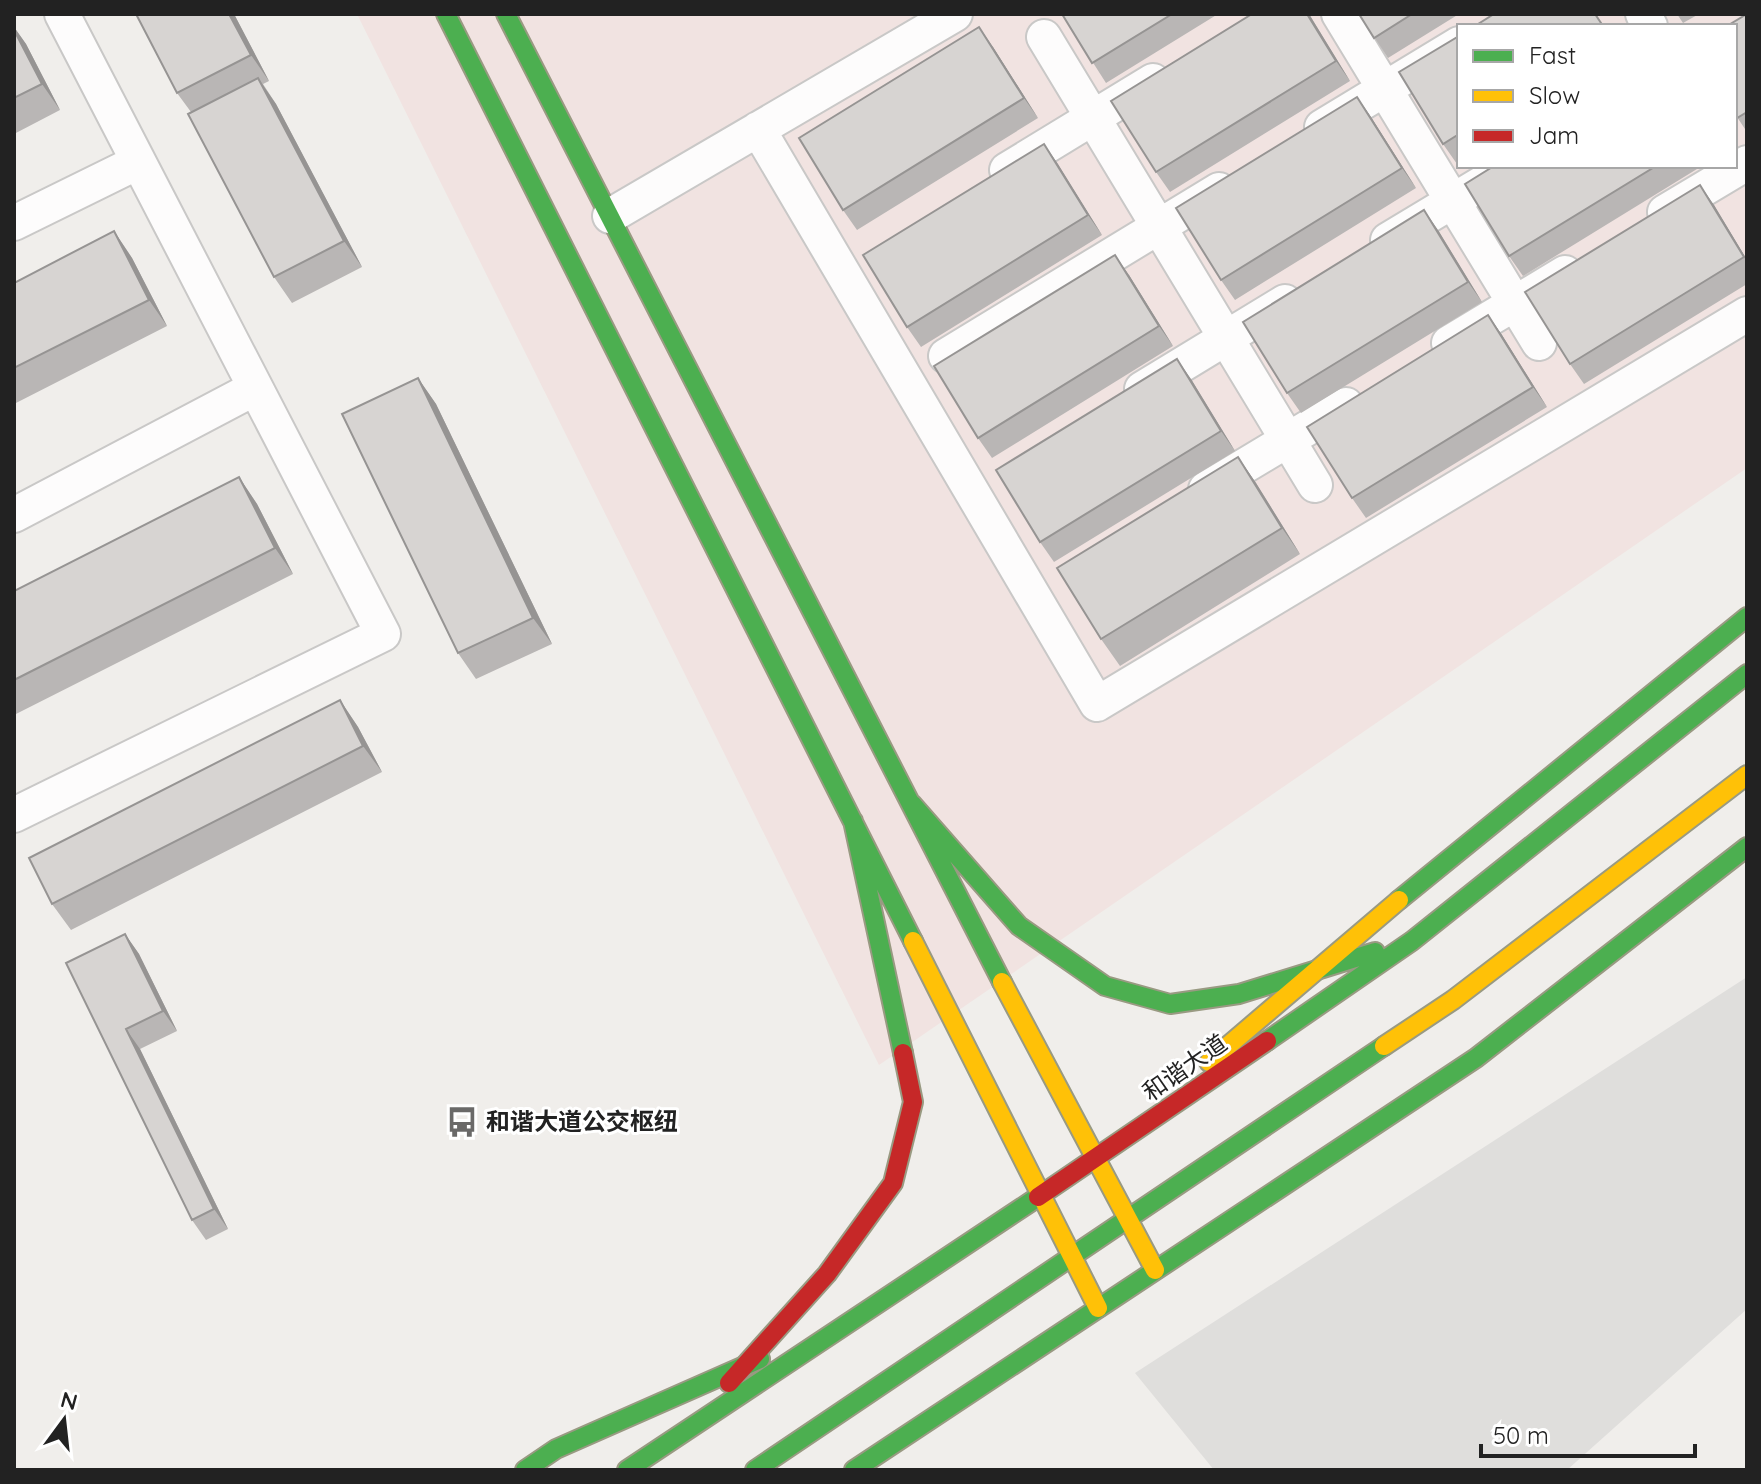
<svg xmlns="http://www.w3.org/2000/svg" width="1761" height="1484" font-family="Quicksand,'Noto Sans SC',sans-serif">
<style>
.residential{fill:#dfdedc}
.commercial{fill:#f1e3e1;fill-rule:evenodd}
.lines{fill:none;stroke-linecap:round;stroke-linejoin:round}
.street-casing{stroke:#c9c8c7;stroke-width:38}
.fast-casing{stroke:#999a82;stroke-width:22}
.slow-casing{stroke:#999a82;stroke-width:22}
.jam-casing{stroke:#999a82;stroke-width:22}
.street{stroke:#fdfcfc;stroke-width:34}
.fast{stroke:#4caf50;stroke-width:18}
.slow{stroke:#ffc107;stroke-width:18}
.jam{stroke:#c62828;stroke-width:18}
.wall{fill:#b9b6b5}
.shaded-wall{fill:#969493}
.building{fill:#d7d4d2;stroke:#969493;stroke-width:2}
.labels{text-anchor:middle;stroke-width:6;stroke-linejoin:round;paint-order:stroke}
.street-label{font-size:24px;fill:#222;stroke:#fff}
.poi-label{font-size:24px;font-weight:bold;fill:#222;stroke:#fff;text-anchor:start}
</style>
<rect width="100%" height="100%" fill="#f0eeeb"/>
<path class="residential" d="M1747 977V1309L1567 1470H1214L1135 1373Z"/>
<path class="commercial" d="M357 14H1747V468L879 1065ZM1459 26H1735V166H1459Z"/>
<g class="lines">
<defs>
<path id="street" d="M1339 14 1539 343
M1643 14 1650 26
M1044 37 1315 485
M1322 127 1459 44
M758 129 1097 704 1747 314
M1007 170 1153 81
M1665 212 1747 163
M610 216 955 14
M14 223 138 162
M1388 240 1511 166
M1449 343 1565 273
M946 356 1219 190
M1142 389 1285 302
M1206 489 1346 405
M14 515 255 388
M14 815 383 634 62 14"/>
<path id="fast" d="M446 14 913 941
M506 14 1002 982
M912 804 1019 926 1105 986 1170 1004 1239 994 1375 952
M853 821 903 1053
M1399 900 1747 617
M1267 1041 1412 941 1747 674
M525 1470 556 1449 760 1359
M627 1470 1038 1197
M755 1470 1384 1046
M854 1470 1476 1058 1747 847"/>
<path id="slow" d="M913 941 1098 1308
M1002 982 1155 1270
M1384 1046 1453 1000 1747 775
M1209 1062 1399 900"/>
<path id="jam" d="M1038 1197 1267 1041
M729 1383 827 1274 893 1183 913 1102 903 1053"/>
</defs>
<use href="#street" class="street-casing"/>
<use href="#fast" class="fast-casing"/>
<use href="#slow" class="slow-casing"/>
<use href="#jam" class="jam-casing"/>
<use href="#street" class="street"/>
<use href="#fast" class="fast"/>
<use href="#slow" class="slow"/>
<use href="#jam" class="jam"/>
</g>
<path class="wall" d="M136 14H234L269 81 263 84 276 104 362 267 292 303 274 277 191 112 177 93Z
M1062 14H1218L1106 83Z
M1309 14 1350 81 1170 192 1156 172Z
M1359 14H1459L1388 58Z
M1677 14H1699L1683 23Z
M1747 14V132L1735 114Z
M14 27 26 44 60 110 14 134Z
M1459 36V163L1457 164 1443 144Z
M993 47 1038 118 857 230 843 210Z
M1357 97 1371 117 1416 188 1235 300 1221 280Z
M1044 144 1102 235 921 347 907 327Z
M1494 166H1694L1697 169 1523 276 1509 256Z
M1714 205 1747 260V284L1584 384 1570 364Z
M1438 230 1482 302 1301 413 1287 393Z
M114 231 132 258 167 326 14 404V283Z
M1129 275 1173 346 992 458 978 438Z
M1488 315 1502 335 1547 407 1366 518 1352 498Z
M418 378 436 404 552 644 476 679 458 653Z
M1191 379 1235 451 1054 562 1040 542Z
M1238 457 1256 483 1300 554 1120 666 1101 639Z
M239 477 257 504 293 574 14 715V591Z
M340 700 358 727 382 772 71 930 52 904Z
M125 934 139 954 177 1031 140 1049 228 1229 206 1240 192 1220 66 963Z"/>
<path class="shaded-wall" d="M229 14H234L269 81 251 55Z
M1307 14H1309L1350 81 1336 61Z
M14 27 26 44 60 110 42 84 14 30Z
M979 27 993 47 1038 118 1024 98Z
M258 78 276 104 362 267 344 241Z
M1357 97 1371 117 1416 188 1402 168Z
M1044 144 1058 164 1102 235 1088 215Z
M1700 185 1714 205 1747 260V262Z
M1424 210 1438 230 1482 302 1468 282Z
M114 231 132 258 167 326 149 300Z
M1115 255 1129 275 1173 346 1159 326Z
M1488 315 1502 335 1547 407 1533 387Z
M1177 359 1191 379 1235 451 1221 431Z
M418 378 436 404 552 644 533 618Z
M1238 457 1256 483 1300 554 1282 528Z
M239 477 257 504 293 574 275 548Z
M340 700 358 727 382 772 363 746Z
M125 934 139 954 177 1031 163 1011Z
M126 1029 140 1049 228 1229 214 1209Z"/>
<path class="building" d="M136 14H229L251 55 177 93Z
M1062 14H1172L1092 63Z
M1252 14H1307L1336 61 1156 172 1111 101Z
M1359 14H1412L1374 38Z
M1494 14H1595L1603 26H1475Z
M1747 14V112L1737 118 1735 114V26H1727Z
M979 27 1024 98 843 210 799 138Z
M14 30 42 84 14 98Z
M1459 36V134L1443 144 1399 72Z
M258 78 344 241 274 277 188 114Z
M1357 97 1402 168 1221 280 1176 208Z
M1044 144 1088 215 907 327 863 255Z
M1494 166H1656L1509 256 1465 184Z
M1700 185 1744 257 1570 364 1525 292Z
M1424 210 1468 282 1287 393 1243 322Z
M114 231 149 300 14 368V283Z
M1115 255 1159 326 978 438 934 366Z
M1488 315 1533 387 1352 498 1307 427Z
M1177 359 1221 431 1040 542 996 470Z
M418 378 533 618 458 653 342 414Z
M1238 457 1282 528 1101 639 1057 568Z
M239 477 275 548 14 680V591Z
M340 700 363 746 52 904 29 858Z
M125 934 163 1011 126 1029 214 1209 192 1220 66 963Z"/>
<defs>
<symbol id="bus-bare" viewBox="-9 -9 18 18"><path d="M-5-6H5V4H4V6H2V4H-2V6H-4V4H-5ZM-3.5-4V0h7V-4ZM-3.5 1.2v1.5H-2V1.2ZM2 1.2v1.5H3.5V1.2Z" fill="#6a6968" stroke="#fff" stroke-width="2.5" paint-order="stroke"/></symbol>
</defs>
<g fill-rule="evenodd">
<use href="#bus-bare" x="440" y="1100" width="44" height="44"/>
</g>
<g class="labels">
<g class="street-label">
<text transform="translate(1185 1068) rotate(-35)" y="8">和谐大道</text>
</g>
<g class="poi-label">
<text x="486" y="1130">和谐大道公交枢纽</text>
</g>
</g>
<rect width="1761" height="1484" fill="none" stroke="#222222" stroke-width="32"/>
<rect x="1457" y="24" width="280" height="144" fill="#ffffff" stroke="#a7a7a7" stroke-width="2"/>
<rect x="1473" y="50" width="40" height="12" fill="#4caf50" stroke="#a7a7a7" stroke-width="2"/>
<text x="1529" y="64" font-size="24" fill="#222222">Fast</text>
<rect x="1473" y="90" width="40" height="12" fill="#ffc107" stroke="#a7a7a7" stroke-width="2"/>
<text x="1529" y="104" font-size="24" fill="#222222">Slow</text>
<rect x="1473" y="130" width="40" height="12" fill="#c62828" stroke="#a7a7a7" stroke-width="2"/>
<text x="1529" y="144" font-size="24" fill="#222222">Jam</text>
<g transform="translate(64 1420) rotate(15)" stroke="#ffffff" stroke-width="6" paint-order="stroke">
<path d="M0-6L14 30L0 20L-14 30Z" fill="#222222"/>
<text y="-12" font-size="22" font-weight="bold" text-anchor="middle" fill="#222222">N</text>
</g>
<path d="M1481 1444v12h214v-12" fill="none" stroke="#222222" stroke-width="4"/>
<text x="1493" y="1444" font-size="24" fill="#222222" stroke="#ffffff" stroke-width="6" paint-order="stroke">50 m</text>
</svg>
